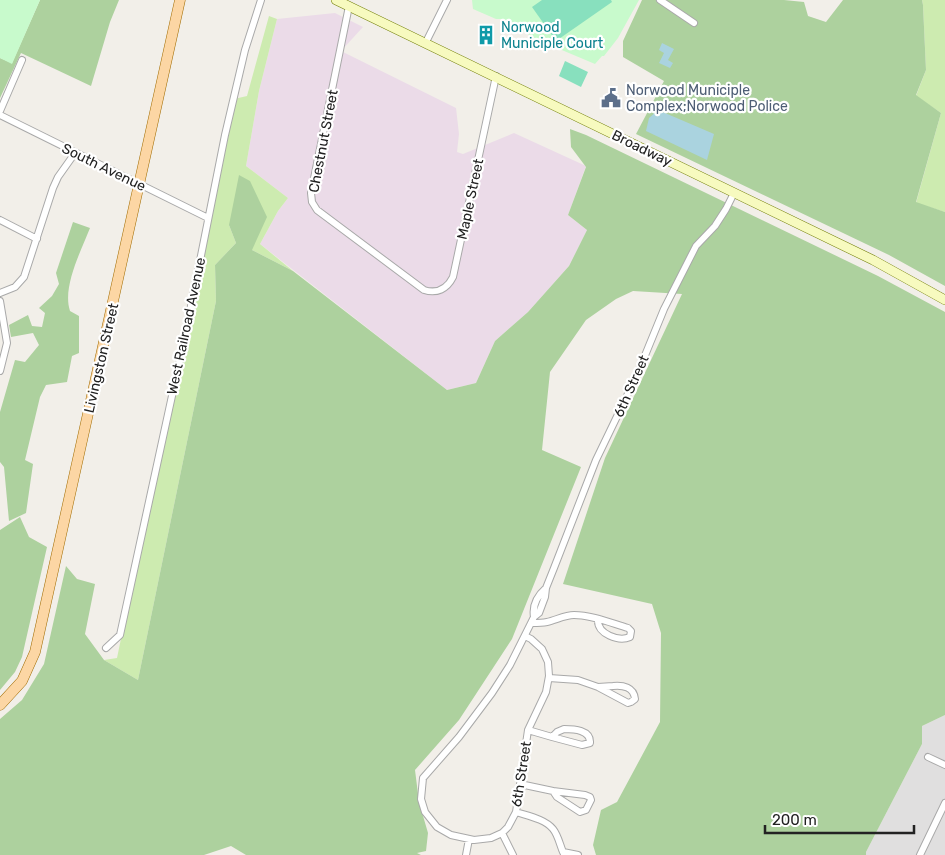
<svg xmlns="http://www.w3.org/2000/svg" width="945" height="855" font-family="Rubik,sans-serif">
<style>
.residential{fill:#e0dfdf}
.industrial{fill:#ebdbe8}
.grass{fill:#cdebb0}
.forest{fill:#add19e}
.park{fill:#c8facc}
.pitch{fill:#88e0be}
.water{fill:#aad3df}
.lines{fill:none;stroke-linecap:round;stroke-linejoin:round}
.street-casing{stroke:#a9a9a9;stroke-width:8}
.secondary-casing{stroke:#707d05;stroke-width:10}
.primary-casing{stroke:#a06b00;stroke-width:11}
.street{stroke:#fff;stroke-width:6}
.secondary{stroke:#f7fabf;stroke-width:9}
.primary{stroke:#fcd6a4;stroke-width:10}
.labels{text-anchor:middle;stroke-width:4.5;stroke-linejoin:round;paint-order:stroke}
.culture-label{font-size:14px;fill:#0d838f;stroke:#fff;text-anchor:start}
.service-label{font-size:14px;fill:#4e5e75;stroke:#fff;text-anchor:start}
.street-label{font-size:14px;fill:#222;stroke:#fff}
</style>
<rect width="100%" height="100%" fill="#f2efe9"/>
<path class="residential" d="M945 715V855H866V852L922 744V726Z"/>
<path class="industrial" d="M335 13 363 27 341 51 456 108 459 134 457 152 463 154 514 133 586 166 568 215 587 230 569 266 528 312 495 341 476 383 447 390 260 244 278 211 288 198 246 166 259 91 277 19Z"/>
<path class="grass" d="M922 0H945V212L916 203 941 113 916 96 926 70 923 5Z
M269 16 277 19 259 91 246 166 288 198 278 211 260 244 293 271 252 250 229 225 236 243 215 265 216 301 138 680 104 660 117 658 230 113 234 99 247 96Z"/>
<path class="forest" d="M40 0H119L110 22 91 86 21 53 0 98V58L12 63Z
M642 0H784L804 2 808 16 826 22 843 0H922L923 5 926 70 916 95 941 113 916 202 945 212V286L889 255 636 134 664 81 623 57V41Z
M570 129 586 135 878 276 945 312V715L922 726V744L866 852V855H596L593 845 601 810 617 802 660 722 661 633 652 604 563 584 605 458 682 294 633 291 616 299 586 320 550 372 542 450 581 467 512 639 459 720 415 770 419 802 428 833 426 851 417 853 421 855H246L231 846 204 855H0V719L22 700 44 664 66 566 77 579 95 584 85 634 104 660 138 680 216 301 215 265 236 243 229 225 239 175 250 181 267 217 252 250 293 271 447 390 476 383 495 341 528 312 569 266 587 230 568 215 586 167 571 147Z
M73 222 90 228C81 251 62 287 70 311L79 316V353L72 356 67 382 46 385 40 397 25 460 33 464 26 513 9 521 4 467 0 462V412L15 360 25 362 39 345 33 333 11 337 9 325 28 315 32 326 42 327 45 313 39 308 52 296 59 284 56 273Z
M20 517 29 537 47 547 22 657 15 672 0 690V530Z"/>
<path class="park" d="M0 0H40L12 64 0 58Z
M472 0H639L618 38 604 56H602L595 64 538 40 503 19H496L473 9Z"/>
<path class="pitch" d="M542 0H611L612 2 556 41 532 7Z
M565 61 588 72 581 87 559 76Z"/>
<path class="water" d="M662 43 674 49 668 60 673 63 670 68 659 63 664 53 659 50Z
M658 110 714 134 707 160 646 131 649 118Z"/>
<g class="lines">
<defs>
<path id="street" d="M660 0 694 23
M349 6 311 193 312 202 317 210 424 290C437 294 447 289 453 277L496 76
M426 42 447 0
M0 111 22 60
M0 115 208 218
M0 220 37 239
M0 293 15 287 24 277 53 188 58 177 75 153
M0 301 7 343 0 371
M534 617C532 605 537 596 546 588
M532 623C537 623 542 623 547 622 556 620 565 615 574 615 592 615 611 623 628 628L631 631 630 637C619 642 597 634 598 620
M525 636 531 639 542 649 548 662 549 676 546 692 528 730 516 812 508 827 502 833 491 838 474 840 451 835 437 827 425 812 421 799 423 778 459 737 492 693 510 665 534 617 539 613 545 597 546 588 554 568 596 460 637 375 664 309 696 246 715 226 726 209 734 193
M106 648 120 635 185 336 225 135 245 50 261 0
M549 678 578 680 598 687
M613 686C623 685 634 687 635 699L631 702 628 703 598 687Z
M564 729C574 729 591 730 590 743L582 745 552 737 557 732Z
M528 730 552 737
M928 757 945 765
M520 784 553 791
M553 791 585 795 590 797 591 800 586 810 580 812 557 797Z
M516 812C528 816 545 819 553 829 558 835 560 845 563 852
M502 833 513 855
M564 854 563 852 578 855
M466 855 469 839
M920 855 945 803"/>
<path id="secondary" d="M336 0 873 260 945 300"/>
<path id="primary" d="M0 705 22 681 35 652 180 0"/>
</defs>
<use href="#street" class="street-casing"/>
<use href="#secondary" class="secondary-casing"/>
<use href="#primary" class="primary-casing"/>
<use href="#street" class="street"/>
<use href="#secondary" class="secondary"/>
<use href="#primary" class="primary"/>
</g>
<defs>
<symbol id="building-bare" viewBox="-9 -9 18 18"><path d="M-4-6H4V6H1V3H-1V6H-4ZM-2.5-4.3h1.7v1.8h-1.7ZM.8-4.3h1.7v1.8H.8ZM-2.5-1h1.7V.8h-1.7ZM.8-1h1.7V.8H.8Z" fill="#0f9aa8" stroke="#fff" stroke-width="2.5" paint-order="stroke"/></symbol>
<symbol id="civic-bare" viewBox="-9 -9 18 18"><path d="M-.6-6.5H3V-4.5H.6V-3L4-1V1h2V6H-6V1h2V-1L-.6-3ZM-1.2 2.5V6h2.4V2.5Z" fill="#5c6f8a" stroke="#fff" stroke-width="2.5" paint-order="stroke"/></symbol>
</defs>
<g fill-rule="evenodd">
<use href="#building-bare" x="472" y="21" width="28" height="28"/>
<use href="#civic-bare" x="597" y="84" width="28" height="28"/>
</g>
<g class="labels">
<g class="culture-label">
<text x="501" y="32">Norwood<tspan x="501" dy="16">Municiple Court</tspan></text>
</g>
<g class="service-label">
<text x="626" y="95">Norwood Municiple<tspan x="626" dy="16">Complex;Norwood Police</tspan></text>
</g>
<g class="street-label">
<text transform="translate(323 141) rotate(-79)" y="5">Chestnut Street</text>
<text transform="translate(642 148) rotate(26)" y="5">Broadway</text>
<text transform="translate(104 167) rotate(26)" y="5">South Avenue</text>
<text transform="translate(470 199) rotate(-78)" y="5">Maple Street</text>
<text transform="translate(186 326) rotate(-78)" y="5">West Railroad Avenue</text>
<text transform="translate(101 358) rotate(-77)" y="5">Livingston Street</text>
<text transform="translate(631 386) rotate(-66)" y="5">6th Street</text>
<text transform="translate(521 774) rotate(-81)" y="5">6th Street</text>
</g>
</g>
<path d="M765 825v8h149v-8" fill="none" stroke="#222222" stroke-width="2.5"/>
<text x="772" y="825" font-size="15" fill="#222222" stroke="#ffffff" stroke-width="4" paint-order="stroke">200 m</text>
</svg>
